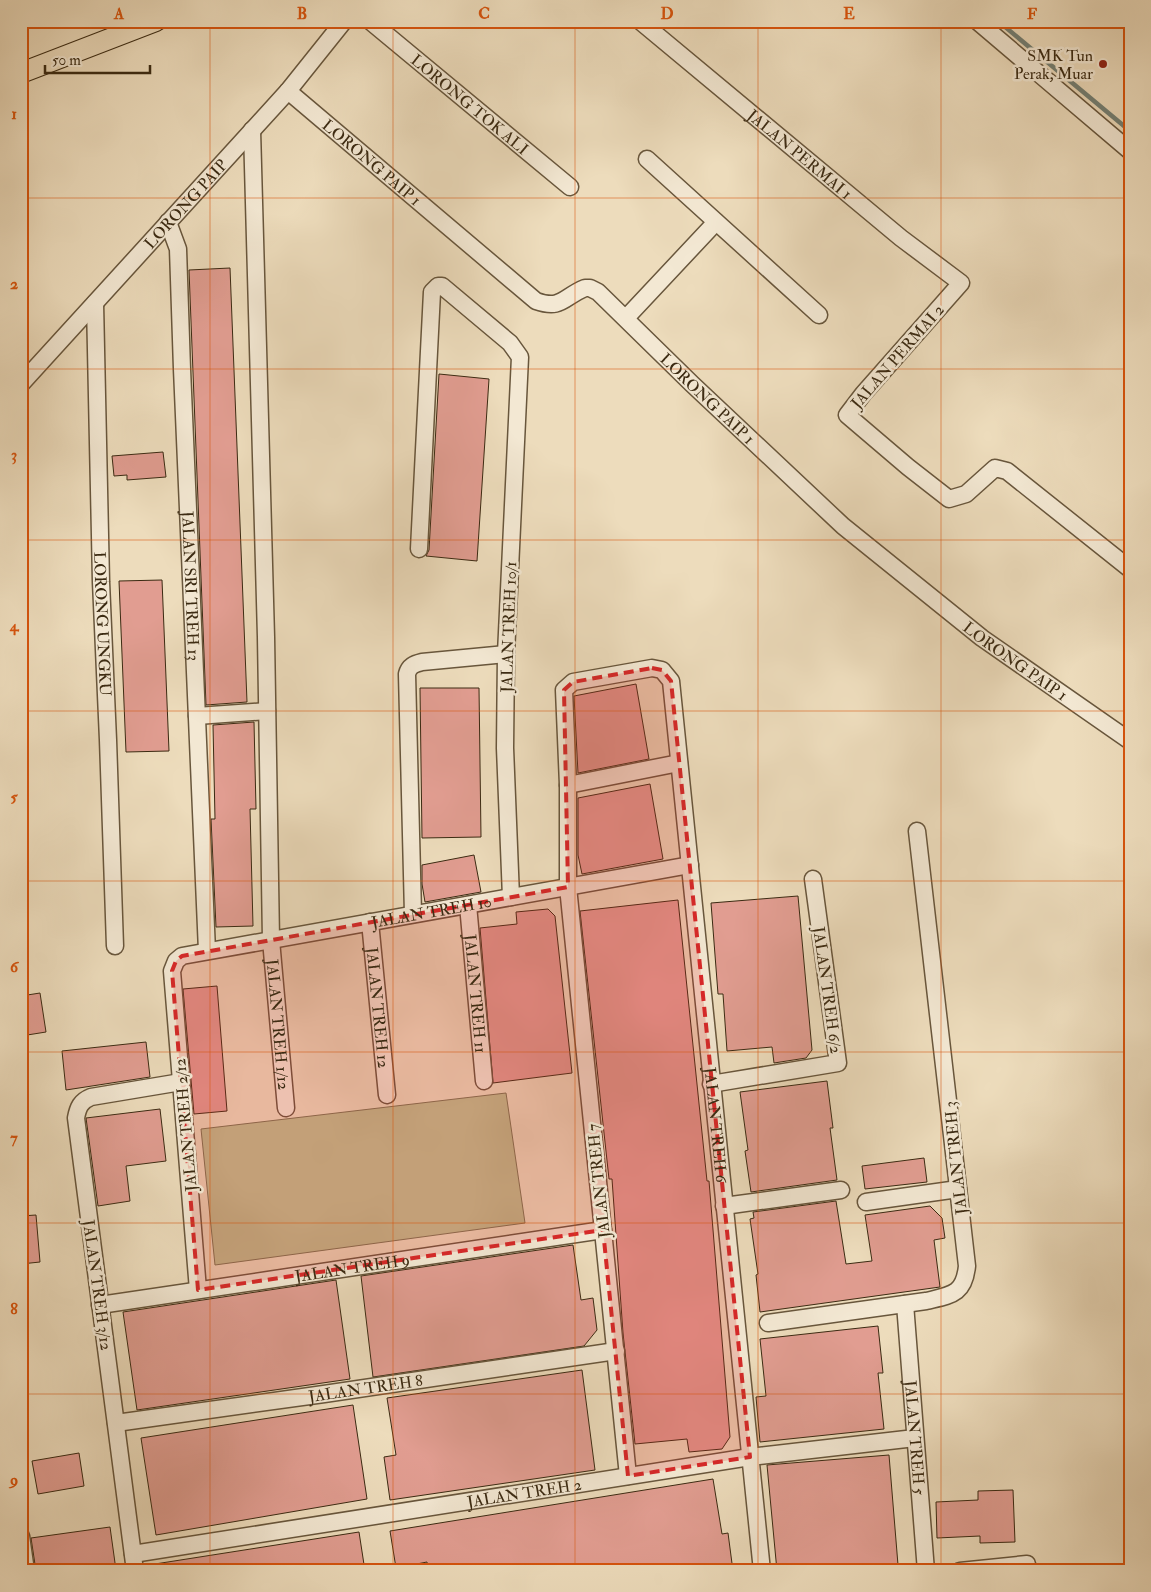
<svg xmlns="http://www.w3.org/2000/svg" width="1151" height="1592" font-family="'IM FELL Double Pica',serif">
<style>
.green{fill:#bebf8d;stroke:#7c7450}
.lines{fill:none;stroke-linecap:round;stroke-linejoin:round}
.stream{stroke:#748075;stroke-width:4.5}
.building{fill:#e19d91;stroke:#3b2a12}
.minor-casing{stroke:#68563c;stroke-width:19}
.major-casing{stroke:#3b2a12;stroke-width:22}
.minor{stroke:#f3e8d3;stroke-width:16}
.major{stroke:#eddcbc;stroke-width:20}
.marked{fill:#d62828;fill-opacity:0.2;stroke:#d62828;stroke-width:4;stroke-dasharray:10 6;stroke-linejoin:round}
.grid{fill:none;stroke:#d7540d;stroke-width:1;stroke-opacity:0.55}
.poi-dot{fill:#8f2418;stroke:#f3e8d3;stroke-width:2}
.labels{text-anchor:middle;stroke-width:5;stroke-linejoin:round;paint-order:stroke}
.poi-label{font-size:16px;fill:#3b2a12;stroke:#f3e8d3;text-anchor:end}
.street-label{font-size:16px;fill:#3b2a12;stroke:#f3e8d3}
.neatline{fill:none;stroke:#d7540d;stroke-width:2}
.grid-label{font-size:16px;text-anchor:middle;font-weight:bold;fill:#d7540d}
</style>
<rect width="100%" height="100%" fill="#eddcbc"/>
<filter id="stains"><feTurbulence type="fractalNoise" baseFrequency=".004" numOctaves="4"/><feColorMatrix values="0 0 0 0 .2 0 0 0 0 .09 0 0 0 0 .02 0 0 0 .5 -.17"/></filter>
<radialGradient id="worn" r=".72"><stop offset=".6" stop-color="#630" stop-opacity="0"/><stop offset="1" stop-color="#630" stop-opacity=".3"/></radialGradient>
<path class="green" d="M506 1093 525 1223 215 1265 201 1129Z"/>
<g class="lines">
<path class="stream" d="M998 21 1130 131"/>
</g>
<path class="building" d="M230 268 247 702 206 705 189 270Z
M439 374 489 379 477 561 426 556 429 550Z
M163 452 166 477 127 480V475L114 476 112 456Z
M162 580 169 751 126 752 119 581Z
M636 684 649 759 578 773 574 696Z
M420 688H479L481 837 422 838Z
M254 722 256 809H250L253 926 216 927 211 819H215L213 725Z
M650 784 663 859 582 874 578 855V798Z
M474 855 481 892 425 902 422 884V865Z
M798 896 812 1050 806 1058 774 1063 772 1047 727 1051 723 994H718L711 903Z
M678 900 707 1181H709L730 1437 722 1449 689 1452 687 1439 635 1444 623 1333 612 1179H609L580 911Z
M548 909 555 916 572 1073 493 1083 480 928 517 924 516 912Z
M217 986 227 1111 194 1114 183 989Z
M40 993 46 1032 21 1036V996Z
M146 1042 150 1077 66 1090 62 1051Z
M827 1081 833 1128H830L837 1180 751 1192 745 1151 748 1150 740 1092Z
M160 1109 166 1161 126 1166 130 1201 98 1206 86 1118Z
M924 1158 927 1182 865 1189 862 1166Z
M836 1201 846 1264 872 1261 865 1215 930 1206 942 1218 945 1238 934 1240 940 1287 760 1312 756 1275 758 1274 750 1219 754 1218 753 1212Z
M36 1215 40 1262 21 1264V1216Z
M573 1245 581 1300 593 1298 597 1330 584 1346 373 1377 361 1276Z
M336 1280 350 1379 137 1410 123 1312Z
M878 1326 883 1373H878L884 1429 760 1442 756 1397 766 1396 760 1339Z
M582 1370 595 1470 390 1500 384 1457 396 1455 387 1398Z
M353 1405 367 1499 156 1535 141 1438Z
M79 1453 84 1486 38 1494 32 1461Z
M889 1455 898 1565 834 1571H777L767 1465Z
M713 1479 722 1534 728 1533 733 1571H428L427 1562 396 1568 390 1531Z
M1013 1490 1015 1542 980 1543V1536L937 1538 936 1502 978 1500V1491Z
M110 1527 116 1570 36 1571 31 1538Z
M359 1532 365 1571H155V1564Z"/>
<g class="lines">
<defs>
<g id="minor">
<path id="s1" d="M370 21 570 187"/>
<path id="s2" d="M640 21 901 238 961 283 863 394 847 415 908 467 949 499 966 494 995 468 1007 471 1130 569"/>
<path d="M977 21 1130 151"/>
<path id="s3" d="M288 91 536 301C562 310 563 297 585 288H590L598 292 692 384 843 526 982 638 1130 741"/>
<path id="s4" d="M252 130 266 637 271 940 286 1108"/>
<path d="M647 159 819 315"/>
<path id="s5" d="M168 222 178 249 182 369 207 951"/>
<path id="s6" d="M95 303 101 582 108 740 115 946"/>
<path d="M626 318 716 222"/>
<path id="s7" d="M21 384 288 91 344 21"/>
<path d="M419 549 432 292 438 286H442L510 343 520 357 506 654 505 748 511 897"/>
<path d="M197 716 267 711"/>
<path d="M568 785 679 763"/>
<path id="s8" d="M468 905 484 1081"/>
<path d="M413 914 407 674C409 666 414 664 422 662L506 654"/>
<path id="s9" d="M370 922 387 1095"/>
<path d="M711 1084 838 1063 813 879"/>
<path d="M866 1202 958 1189"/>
<path d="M724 1206 841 1190"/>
<path id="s10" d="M198 1290 172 971 176 961 182 956 690 865"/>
<path id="s11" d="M905 1304 926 1571"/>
<path id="s12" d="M100 1305 603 1230"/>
<path d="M768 1323 926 1301C951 1295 964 1295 967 1266L917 831"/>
<path id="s13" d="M116 1423 324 1394 616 1351"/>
<path id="s14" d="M628 1476 568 887V785L564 690 573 682 652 668 662 670 671 681 762 1571"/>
<path d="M21 1536 26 1571"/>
<path id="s15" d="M133 1554 750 1457 915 1438"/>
<path d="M135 1571 76 1118C78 1107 81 1101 91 1097L181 1082"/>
<path d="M960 1571 1027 1564"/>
</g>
<path id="major" d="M21 73 156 21"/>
</defs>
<use href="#minor" class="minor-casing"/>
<use href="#major" class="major-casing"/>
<use href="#minor" class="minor"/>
<use href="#major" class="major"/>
</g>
<path class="marked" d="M652 668 662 670 671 681 750 1457 628 1476 603 1230 198 1290 172 971 176 961 182 956 568 887 564 690 573 682Z"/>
<path class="grid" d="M210 21V1571M393 21V1571M575 21V1571M758 21V1571M941 21V1571M21 198H1130M21 369H1130M21 540H1130M21 711H1130M21 881H1130M21 1052H1130M21 1223H1130M21 1394H1130"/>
<circle class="poi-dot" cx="1103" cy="64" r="5"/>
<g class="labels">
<g class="poi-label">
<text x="1093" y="61">SMK Tun<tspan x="1093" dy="18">Perak, Muar</tspan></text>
</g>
<g class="street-label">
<text dy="6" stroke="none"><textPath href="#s1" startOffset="130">LORONG TOK ALI</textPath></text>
<text dy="6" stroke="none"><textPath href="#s2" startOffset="208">JALAN PERMAI 1</textPath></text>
<text dy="6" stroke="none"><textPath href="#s3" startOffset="110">LORONG PAIP 1</textPath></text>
<text dy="6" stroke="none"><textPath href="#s7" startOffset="244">LORONG PAIP</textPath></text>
<text transform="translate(897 356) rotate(-49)" y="6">JALAN PERMAI 2</text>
<text dy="6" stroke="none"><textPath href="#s3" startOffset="545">LORONG PAIP 1</textPath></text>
<text dy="6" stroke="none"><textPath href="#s5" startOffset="366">JALAN SRI TREH 13</textPath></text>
<text dy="6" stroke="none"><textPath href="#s6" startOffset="321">LORONG UNGKU</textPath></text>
<text transform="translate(508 627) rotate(-88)" y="6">JALAN TREH 10/1</text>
<text dy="6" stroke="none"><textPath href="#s3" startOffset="950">LORONG PAIP 1</textPath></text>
<text dy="6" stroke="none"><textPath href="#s10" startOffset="592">JALAN TREH 10</textPath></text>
<text transform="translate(828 990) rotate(82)" y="6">JALAN TREH 6/2</text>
<text dy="6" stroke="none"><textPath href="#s8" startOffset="89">JALAN TREH 11</textPath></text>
<text dy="6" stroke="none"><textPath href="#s9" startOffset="86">JALAN TREH 12</textPath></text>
<text dy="6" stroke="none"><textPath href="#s4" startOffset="895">JALAN TREH 1/12</textPath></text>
<text transform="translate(185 1125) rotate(-95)" y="6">JALAN TREH 2/12</text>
<text dy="6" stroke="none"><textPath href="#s14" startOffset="1352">JALAN TREH 6</textPath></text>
<text transform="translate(955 1158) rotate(-96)" y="6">JALAN TREH 3</text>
<text transform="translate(598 1181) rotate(-96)" y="6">JALAN TREH 7</text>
<text dy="6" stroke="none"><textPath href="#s12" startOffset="255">JALAN TREH 9</textPath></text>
<text transform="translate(98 1285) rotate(82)" y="6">JALAN TREH 3/12</text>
<text dy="6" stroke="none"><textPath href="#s13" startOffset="252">JALAN TREH 8</textPath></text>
<text dy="6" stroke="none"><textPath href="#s11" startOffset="134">JALAN TREH 5</textPath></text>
<text dy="6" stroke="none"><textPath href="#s15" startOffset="396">JALAN TREH 2</textPath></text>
</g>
</g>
<rect width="1151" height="1592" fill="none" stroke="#eddcbc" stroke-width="55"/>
<path d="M45 65v8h105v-8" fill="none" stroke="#3b2a12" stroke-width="2.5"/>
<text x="52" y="65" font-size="15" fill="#3b2a12" stroke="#f3e8d3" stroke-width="4" paint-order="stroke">50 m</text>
<rect x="28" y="28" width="1096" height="1536" class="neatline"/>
<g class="grid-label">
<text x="119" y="19">A</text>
<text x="302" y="19">B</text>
<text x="484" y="19">C</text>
<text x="667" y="19">D</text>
<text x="849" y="19">E</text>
<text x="1032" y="19">F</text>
<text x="14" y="119">1</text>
<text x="14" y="289">2</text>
<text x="14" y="460">3</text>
<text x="14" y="631">4</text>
<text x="14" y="802">5</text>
<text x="14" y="972">6</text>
<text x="14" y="1143">7</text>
<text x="14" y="1314">8</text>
<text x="14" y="1485">9</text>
</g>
<rect width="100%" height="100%" filter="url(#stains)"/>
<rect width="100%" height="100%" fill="url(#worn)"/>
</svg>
